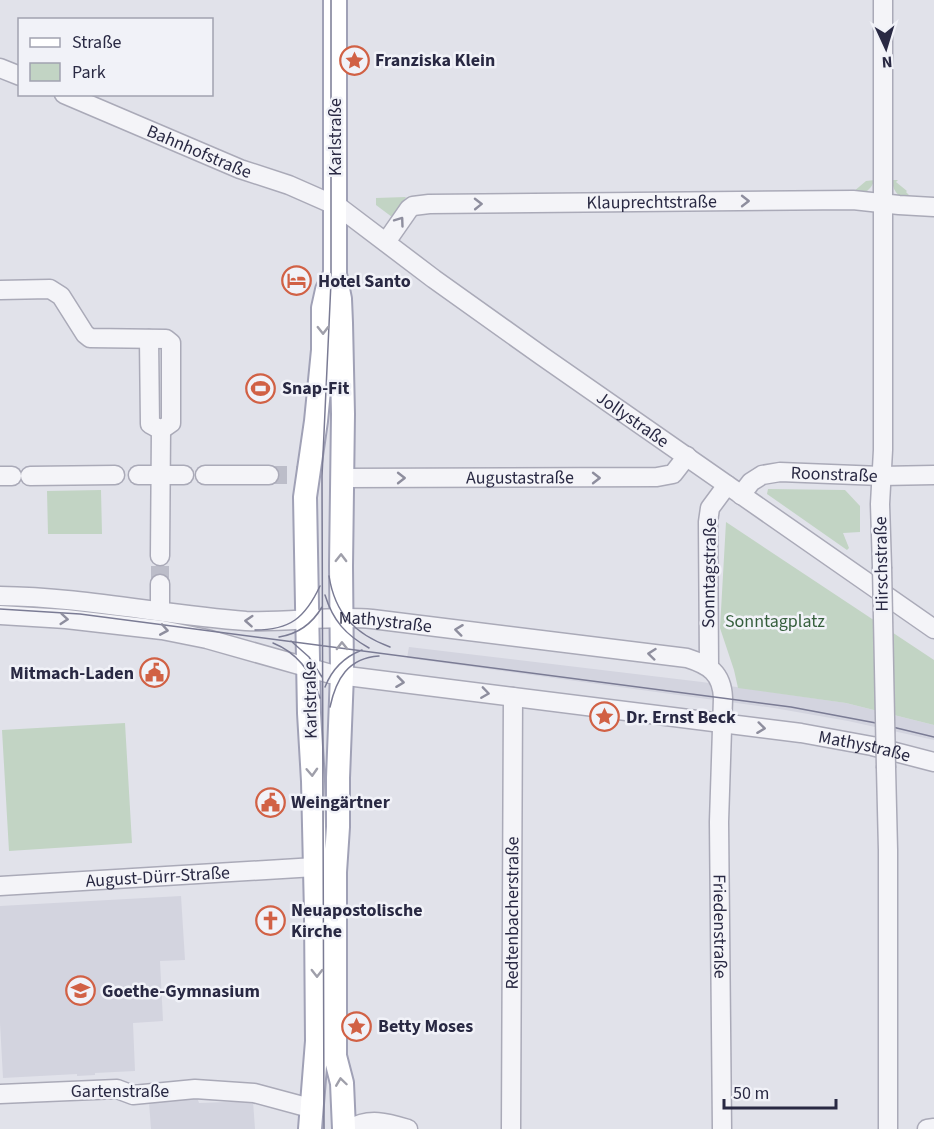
<svg xmlns="http://www.w3.org/2000/svg" width="934" height="1129" font-family="'Source Sans 3',sans-serif">
<style>
.built{fill:#d3d4df}
.green{fill:#c2d4c4}
.lines{fill:none;stroke-linecap:round;stroke-linejoin:round}
.minor-tunnel{stroke:#bcbdc9;stroke-width:18;stroke-dasharray:18 9;stroke-linecap:butt}
.minor-casing{stroke:#aaaab8;stroke-width:21}
.major-casing{stroke:#a0a1b6;stroke-width:26}
.minor{stroke:#f4f4f8;stroke-width:18}
.major{stroke:#fff;stroke-width:22}
.tram{stroke:#7a7b94;stroke-width:1.5}
.minor-bridge-casing{stroke:#aaaab8;stroke-width:21;stroke-linecap:butt}
.minor-bridge{stroke:#f4f4f8;stroke-width:18}
.oneway{stroke:#8e8e9e}
.oneway2{stroke:#9f9faa}
.labels{text-anchor:middle;stroke-width:5;stroke-linejoin:round;paint-order:stroke}
.poi-label{font-size:18px;font-weight:bold;fill:#292943;stroke:#f1f2f8;text-anchor:start}
.street-label{font-size:18px;fill:#292943;stroke:#f1f2f8}
.park-label{font-size:18px;fill:#365f3d;stroke:#f1f2f8}
</style>
<rect width="100%" height="100%" fill="#e1e2ea"/>
<path class="built" d="M409 647 702 682 846 703 934 725V740L848 721 774 708 407 658Z
M181 896 185 960 160 961 163 1021 133 1023 135 1071 95 1073V1075L77 1076V1074L3 1078 0 1023V906Z
M197 1097 199 1103 253 1101 255 1129H151L149 1102Z"/>
<path class="green" d="M875 180 871 187 864 194 853 192 866 181Z
M892 180H898L896 182 907 191 906 192 912 198 914 196 915 202C901 199 893 194 892 180Z
M406 197 392 217 376 205V198Z
M768 489 845 490 860 506V532L843 533 849 548 847 550 767 494Z
M101 490 102 534H48L47 491Z
M726 522 934 660V725L846 703 738 688 734 670 720 628Z
M125 723 132 843 9 851 2 730Z"/>
<g class="lines">
<path class="minor-tunnel" d="M269 475H297
M160 584V556"/>
<defs>
<g id="minor">
<path d="M0 68 20 76"/>
<path id="s1" d="M64 94 240 169 289 185 339 207 434 279 542 356 934 629"/>
<path id="s2" d="M386 242 409 209 413 206 429 204 853 200 899 205 934 207"/>
<path d="M0 290 50 289 61 296 85 334 90 338 166 339 171 343V423L161 430"/>
<path d="M149 339 150 424 161 430"/>
<path d="M138 475H184"/>
<path d="M205 475H269"/>
<path d="M0 476H12"/>
<path d="M30 476 115 475"/>
<path id="s3" d="M343 478 657 477 673 474 687 456"/>
<path id="s4" d="M741 495 751 482 762 475 780 472 881 476 934 475"/>
<path d="M160 556 161 430"/>
<path d="M882 567 880 504 883 450V0"/>
<path d="M160 584V611"/>
<path id="s5" d="M0 596C83 597 164 615 246 621 288 623 329 615 372 619L687 658C709 665 722 673 723 698L719 822 722 1129"/>
<path id="s6" d="M0 615 66 619 162 630 207 639 331 674 801 733 872 746 934 762"/>
<path d="M709 666 708 522 710 508 727 485"/>
<path d="M886 768 888 850V1129"/>
<path id="s7" d="M0 886 315 867"/>
<path d="M0 1094 117 1089 133 1095 195 1089 254 1093 310 1108"/>
<path d="M350 1129C369 1117 388 1123 408 1129"/>
<path id="s8" d="M511 1129 513 697"/>
<path d="M927 1129 934 1128"/>
</g>
<path id="major" d="M335 0V274L340 299 341 323 343 414 341 566 342 674 338 778V827L335 872V1056L342 1083 344 1129
M310 1129 317 1041 316 914 313 781 309 713 305 497 316 421 323 350V308L327 290 335 274"/>
</defs>
<use href="#minor" class="minor-casing"/>
<use href="#major" class="major-casing"/>
<use href="#minor" class="minor"/>
<use href="#major" class="major"/>
<path class="tram" d="M329 576C335 614 355 634 390 647
M325 595C333 621 346 635 369 648
M0 609 80 614 791 707 876 723 934 737
M255 630C290 630 305 618 320 586
M279 637C298 634 312 624 322 607
M291 641 309 657 322 677
M273 643C298 653 312 673 320 698
M325 687C332 669 344 657 362 650
M330 707C336 679 348 658 379 656
M324 1129 322 476 331 282V0"/>
<defs>
<path id="minor-bridge" d="M882 567 886 768"/>
</defs>
<use href="#minor-bridge" class="minor-bridge-casing"/>
<use href="#minor-bridge" class="minor-bridge"/>
</g>
<defs><path id="oneway-chevron" d="M-2-3.5L2.5 0L-2 3.5" fill="none" stroke-width="1.6" stroke-linecap="round" stroke-linejoin="round" transform="scale(1.5)"/></defs>
<g class="oneway">
<use href="#oneway-chevron" transform="translate(745 201)"/>
<use href="#oneway-chevron" transform="translate(478 204) rotate(-1)"/>
<use href="#oneway-chevron" transform="translate(400 221) rotate(-54)"/>
<use href="#oneway-chevron" transform="translate(401 478)"/>
<use href="#oneway-chevron" transform="translate(596 478)"/>
<use href="#oneway-chevron" transform="translate(64 619) rotate(5)"/>
<use href="#oneway-chevron" transform="translate(249 621) rotate(-176)"/>
<use href="#oneway-chevron" transform="translate(164 630) rotate(10)"/>
<use href="#oneway-chevron" transform="translate(459 630) rotate(-173)"/>
<use href="#oneway-chevron" transform="translate(652 654) rotate(-174)"/>
<use href="#oneway-chevron" transform="translate(400 682) rotate(7)"/>
<use href="#oneway-chevron" transform="translate(485 693) rotate(8)"/>
<use href="#oneway-chevron" transform="translate(761 728) rotate(7)"/>
</g>
<g class="oneway2">
<use href="#oneway-chevron" transform="translate(323 330) rotate(89)"/>
<use href="#oneway-chevron" transform="translate(341 558) rotate(-89)"/>
<use href="#oneway-chevron" transform="translate(342 646) rotate(-91)"/>
<use href="#oneway-chevron" transform="translate(312 772) rotate(87)"/>
<use href="#oneway-chevron" transform="translate(317 973) rotate(90)"/>
<use href="#oneway-chevron" transform="translate(341 1082) rotate(-98)"/>
</g>
<defs>
<symbol id="sight-ring" viewBox="-11 -11 22 22"><circle r="9.5" fill="#f1f2f8" stroke="#d16145" stroke-width="1.5"/><path d="M0-6L1.8-2.2L6-1.7L2.9 1.2L3.7 5.4L0 3.3L-3.7 5.4L-2.9 1.2L-6-1.7L-1.8-2.2Z" fill="#d16145"/></symbol>
<symbol id="hotel-ring" viewBox="-11 -11 22 22"><circle r="9.5" fill="#f1f2f8" stroke="#d16145" stroke-width="1.5"/><path d="M-6-4.5h1.5V1H6V5H4.5V3h-9V5H-6ZM-4 0a1.8 1.8 0 1 1 3.6 0ZM.5 0V-2.5h3Q6-2.5 6 0Z" fill="#d16145"/></symbol>
<symbol id="stadium-ring" viewBox="-11 -11 22 22"><circle r="9.5" fill="#f1f2f8" stroke="#d16145" stroke-width="1.5"/><path d="M0-5a6.5 5 0 1 0 0 10a6.5 5 0 1 0 0-10ZM-3.5-1.8h7v3.6h-7Z" fill="#d16145"/></symbol>
<symbol id="civic-ring" viewBox="-11 -11 22 22"><circle r="9.5" fill="#f1f2f8" stroke="#d16145" stroke-width="1.5"/><path d="M-.6-6.5H3V-4.5H.6V-3L4-1V1h2V6H-6V1h2V-1L-.6-3ZM-1.2 2.5V6h2.4V2.5Z" fill="#d16145"/></symbol>
<symbol id="church-ring" viewBox="-11 -11 22 22"><circle r="9.5" fill="#f1f2f8" stroke="#d16145" stroke-width="1.5"/><path d="M-1.2-6h2.4v3.5h3.3v2.4h-3.3V6h-2.4V-.1h-3.3v-2.4h3.3Z" fill="#d16145"/></symbol>
<symbol id="school-ring" viewBox="-11 -11 22 22"><circle r="9.5" fill="#f1f2f8" stroke="#d16145" stroke-width="1.5"/><path d="M0-5L7-2L0 1L-7-2ZM-4 1L0 2.5L4 1V4Q0 6-4 4Z" fill="#d16145"/></symbol>
</defs>
<g fill-rule="evenodd">
<use href="#sight-ring" x="338" y="44" width="33" height="33"/>
<use href="#hotel-ring" x="280" y="264" width="33" height="33"/>
<use href="#stadium-ring" x="244" y="372" width="33" height="33"/>
<use href="#civic-ring" x="138" y="656" width="33" height="33"/>
<use href="#sight-ring" x="588" y="700" width="33" height="33"/>
<use href="#civic-ring" x="254" y="786" width="33" height="33"/>
<use href="#church-ring" x="254" y="904" width="33" height="33"/>
<use href="#school-ring" x="64" y="974" width="33" height="33"/>
<use href="#sight-ring" x="340" y="1010" width="33" height="33"/>
</g>
<g class="labels">
<g class="poi-label">
<text x="375" y="66">Franziska Klein</text>
<text x="318" y="287">Hotel Santo</text>
<text x="282" y="394">Snap-Fit</text>
<text x="134" y="679" text-anchor="end">Mitmach-Laden</text>
<text x="626" y="723">Dr. Ernst Beck</text>
<text x="291" y="808">Weingärtner</text>
<text x="291" y="916">Neuapostolische<tspan x="291" dy="21">Kirche</tspan></text>
<text x="102" y="997">Goethe-Gymnasium</text>
<text x="378" y="1032">Betty Moses</text>
</g>
<g class="street-label">
<text transform="translate(335 137) rotate(-90)" y="6">Karlstraße</text>
<text dy="6" stroke="none"><textPath href="#s1" startOffset="147">Bahnhofstraße</textPath></text>
<text dy="6" stroke="none"><textPath href="#s2" startOffset="284">Klauprechtstraße</textPath></text>
<text dy="6" stroke="none"><textPath href="#s1" startOffset="660">Jollystraße</textPath></text>
<text dy="6" stroke="none"><textPath href="#s4" startOffset="102">Roonstraße</textPath></text>
<text dy="6" stroke="none"><textPath href="#s3" startOffset="177">Augustastraße</textPath></text>
<text transform="translate(881 564) rotate(-91)" y="6">Hirschstraße</text>
<text transform="translate(709 573) rotate(-89)" y="6">Sonntagstraße</text>
<text dy="6" stroke="none"><textPath href="#s5" startOffset="387">Mathystraße</textPath></text>
<text transform="translate(310 700) rotate(-91)" y="6">Karlstraße</text>
<text dy="6" stroke="none"><textPath href="#s6" startOffset="876">Mathystraße</textPath></text>
<text dy="6" stroke="none"><textPath href="#s7" startOffset="158">August-Dürr-Straße</textPath></text>
<text dy="6" stroke="none"><textPath href="#s8" startOffset="216">Redtenbacherstraße</textPath></text>
<text dy="6" stroke="none"><textPath href="#s5" startOffset="978">Friedenstraße</textPath></text>
<text x="120" y="1097">Gartenstraße</text>
</g>
<g class="park-label">
<text x="775" y="627">Sonntagplatz</text>
</g>
</g>
<rect x="18" y="18" width="195" height="78" fill="#f1f2f8" stroke="#a1a2b0" stroke-width="1.5"/>
<rect x="30" y="38" width="30" height="9" fill="#ffffff" stroke="#a1a2b0" stroke-width="1.5"/>
<text x="72" y="48" font-size="18" fill="#292943">Straße</text>
<rect x="30" y="63" width="30" height="18" fill="#c2d4c4" stroke="#a1a2b0" stroke-width="1.5"/>
<text x="72" y="78" font-size="18" fill="#292943">Park</text>
<g transform="translate(886 48) rotate(176)" stroke="#f1f2f8" stroke-width="4.5" paint-order="stroke">
<path d="M0-4.5L10 22L0 15L-10 22Z" fill="#292943"/>
<text y="-9" font-size="16" font-weight="bold" text-anchor="middle" fill="#292943">N</text>
</g>
<path d="M724 1099v9h112v-9" fill="none" stroke="#292943" stroke-width="3"/>
<text x="733" y="1099" font-size="18" fill="#292943" stroke="#f1f2f8" stroke-width="4.5" paint-order="stroke">50 m</text>
</svg>
